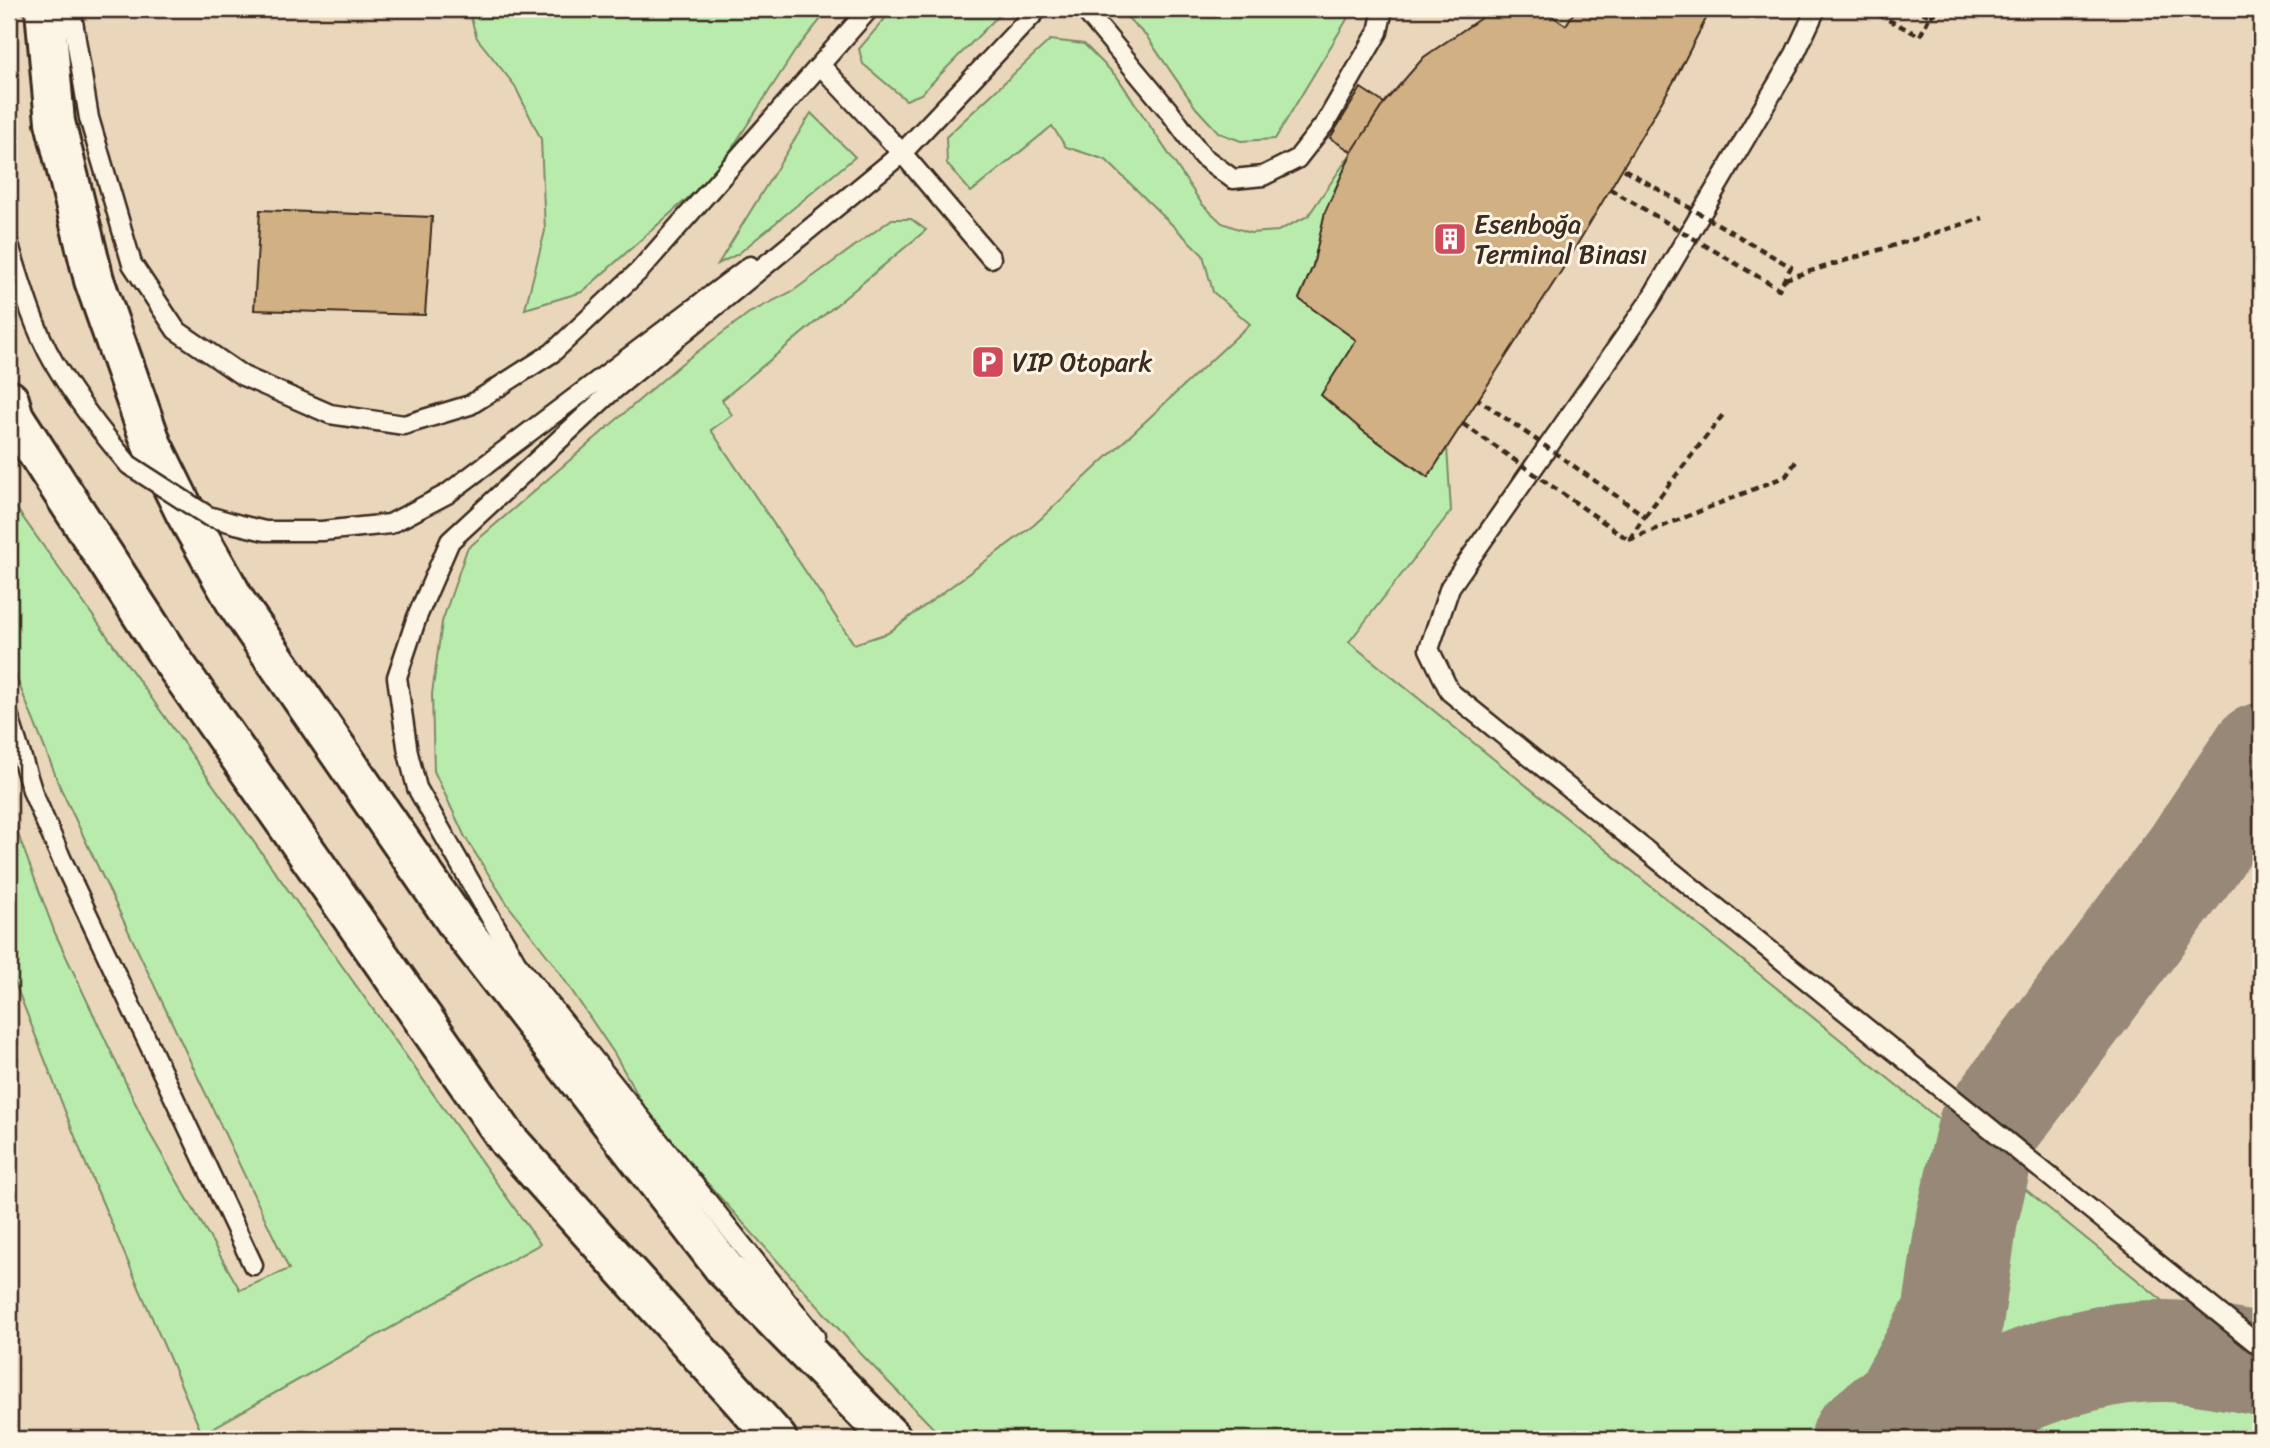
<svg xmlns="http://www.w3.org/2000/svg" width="2270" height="1448" font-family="Sriracha,sans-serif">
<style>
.built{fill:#e9d6bb}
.green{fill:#b9ecac;stroke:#7a8b65;stroke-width:2}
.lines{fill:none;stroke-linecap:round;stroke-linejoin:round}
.taxiway{stroke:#978878;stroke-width:102}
.building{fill:#d1b084;stroke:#3b2a1e;stroke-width:2}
.service-casing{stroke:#3b2a1e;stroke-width:23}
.tertiary-casing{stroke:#3b2a1e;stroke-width:44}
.path{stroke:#3b2a1e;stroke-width:4.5;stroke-dasharray:7 5;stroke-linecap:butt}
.service{stroke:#fcf5e5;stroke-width:18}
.tertiary{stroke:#fcf5e5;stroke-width:38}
.service-bridge-casing{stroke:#3b2a1e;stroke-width:23;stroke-linecap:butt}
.path-bridge{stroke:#3b2a1e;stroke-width:4.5;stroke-dasharray:7 5;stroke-linecap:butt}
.service-bridge{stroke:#fcf5e5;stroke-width:18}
.labels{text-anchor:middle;stroke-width:6;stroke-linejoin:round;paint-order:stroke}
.poi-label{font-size:26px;fill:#3b2a1e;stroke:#fcf5e5;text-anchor:start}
</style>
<rect width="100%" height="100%" fill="#f3e7d2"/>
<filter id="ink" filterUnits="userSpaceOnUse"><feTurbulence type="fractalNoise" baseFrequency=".0143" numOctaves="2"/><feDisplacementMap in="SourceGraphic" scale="14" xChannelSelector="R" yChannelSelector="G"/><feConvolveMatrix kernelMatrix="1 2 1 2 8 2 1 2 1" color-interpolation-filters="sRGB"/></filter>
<g filter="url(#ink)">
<path class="built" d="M9 9H2261V1439H9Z"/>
<path class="green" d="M468 9H829L795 51 716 173 582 292 525 309 545 231 541 139 515 86 477 38Z
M893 9H1005L921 94 906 100 863 64 859 49Z
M1119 9H1349V16L1275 139 1241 141 1219 133 1196 108 1147 37Z
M1050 40 1084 44 1118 78 1202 204 1222 223 1250 233 1278 231 1308 216 1352 152 1325 212 1313 266 1299 299 1356 340 1363 431 1427 477 1447 447 1451 511 1349 642 2261 1380V1439H944L863 1356 654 1124 614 1053 553 963 508 905 465 837 434 771 432 694 442 622 467 549 681 364 749 313 793 291 892 219H911L926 230 722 400 732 415 711 430 854 644 888 633 1034 525 1250 324 1213 292 1203 255 1106 160 1066 147 1052 126 971 192 947 164 946 137Z
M811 113 855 157 738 254 718 264Z
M9 498 540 1244 202 1434 85 1162 9 968V810L55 933 150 1134 240 1290 289 1269 61 789 9 659Z"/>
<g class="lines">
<path class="taxiway" d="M1862 1439 1904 1404 1953 1316 1967 1218 1988 1129 2193 856 2261 754
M1893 1439C1979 1400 2069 1349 2166 1351 2197 1352 2230 1359 2261 1365"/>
</g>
<path class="building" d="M1494 9H1541L1566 25 1576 9H1711L1674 81 1562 270 1428 477 1363 431 1321 395 1356 340 1299 299 1313 266 1325 212 1352 152 1384 103 1424 57Z
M1361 88 1384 103 1352 152 1330 138Z
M260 210 432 217 425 315 254 310Z"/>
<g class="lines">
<defs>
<path id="service" d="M71 9 89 118 132 264 176 330 243 376 330 414 404 425 470 405 552 353 640 270 869 9
M1084 9 1169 111 1202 156 1233 179 1263 176 1297 159 1326 122 1378 32 1383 9
M1816 9 1795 54 1649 302 1450 587 1429 649 1450 692 2261 1347
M821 66 902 153 991 258
M9 245C21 283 33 326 53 361 75 398 101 432 129 465
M236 524 265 531H322L390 524 447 494 750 266
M9 717 33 793 62 860 253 1265
M815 1336 516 962 417 788 408 753 397 677 417 617 450 541 611 392 902 153 1038 9"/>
<path id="tertiary" d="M45 9 55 122 94 280 152 445 186 514 237 604 459 926 724 1268 892 1439
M9 400 14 417 165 650 508 1140 777 1439"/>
</defs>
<use href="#service" class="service-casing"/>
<use href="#tertiary" class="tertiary-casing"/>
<path class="path" d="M1867 9 1920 36 1930 16 1916 9
M1930 16 1945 9
M1785 279 1983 218
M1645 516 1725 412
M1629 540 1786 476 1797 460"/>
<use href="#service" class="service"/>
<use href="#tertiary" class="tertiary"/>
<defs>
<path id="service-bridge" d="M129 465 208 516 236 524"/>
</defs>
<use href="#service-bridge" class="service-bridge-casing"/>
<path class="path-bridge" d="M1610 189 1779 289 1791 267 1622 168
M1463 424 1629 540 1645 516 1478 399"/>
<use href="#service-bridge" class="service-bridge"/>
</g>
</g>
<defs>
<symbol id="building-square" viewBox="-11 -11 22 22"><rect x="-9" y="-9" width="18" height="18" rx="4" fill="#d1495b" stroke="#fcf5e5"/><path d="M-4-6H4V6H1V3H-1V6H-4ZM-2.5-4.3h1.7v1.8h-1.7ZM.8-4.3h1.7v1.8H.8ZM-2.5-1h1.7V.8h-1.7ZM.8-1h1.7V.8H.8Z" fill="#fff"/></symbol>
<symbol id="parking-square" viewBox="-11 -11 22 22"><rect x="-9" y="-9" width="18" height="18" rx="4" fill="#d1495b" stroke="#fcf5e5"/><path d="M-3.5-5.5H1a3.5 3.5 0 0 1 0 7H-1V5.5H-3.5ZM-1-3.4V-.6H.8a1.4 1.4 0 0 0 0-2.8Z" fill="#fff"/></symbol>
</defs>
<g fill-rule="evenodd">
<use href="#building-square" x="1431" y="220" width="38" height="38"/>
<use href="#parking-square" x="969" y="343" width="38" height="38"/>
</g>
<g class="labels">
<g class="poi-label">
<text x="1474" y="233">Esenboğa<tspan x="1474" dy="30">Terminal Binası</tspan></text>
<text x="1012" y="371">VIP Otopark</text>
</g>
</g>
<rect width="2270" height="1448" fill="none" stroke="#fcf5e5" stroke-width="35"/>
<rect x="18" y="18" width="2235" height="1413" fill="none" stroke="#3b2a1e" stroke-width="2.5" filter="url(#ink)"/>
</svg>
